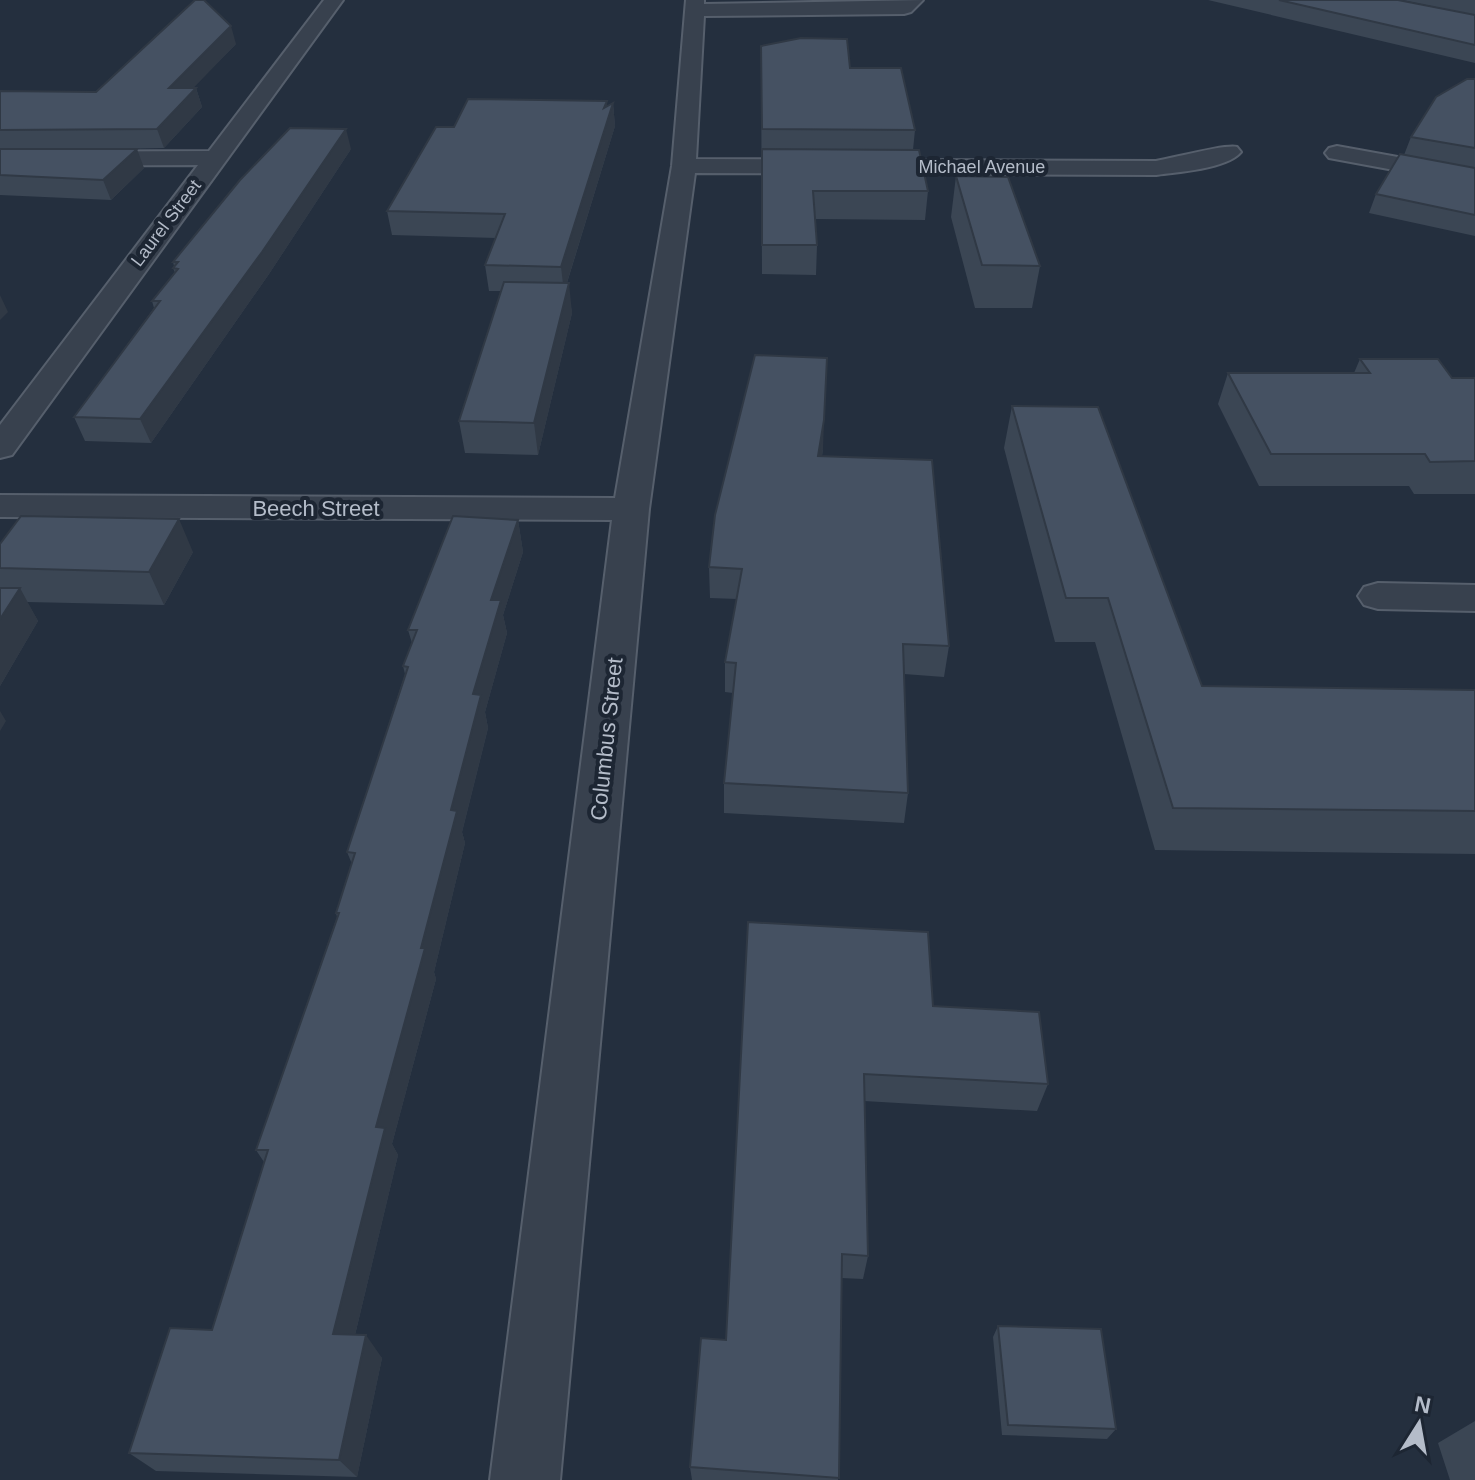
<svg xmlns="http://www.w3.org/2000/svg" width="1475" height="1480" font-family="Helvetica,sans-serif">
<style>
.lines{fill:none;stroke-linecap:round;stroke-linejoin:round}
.minor-casing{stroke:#565f6c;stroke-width:4}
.minor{fill:#38414e;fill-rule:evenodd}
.wall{fill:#3b4654}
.shaded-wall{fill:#303945}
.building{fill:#455162;stroke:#303945;stroke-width:2}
.labels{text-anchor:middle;stroke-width:8;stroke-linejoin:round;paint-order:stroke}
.far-street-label{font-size:18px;fill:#b4bcc9;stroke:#1d2633}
.street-label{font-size:22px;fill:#b4bcc9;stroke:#1d2633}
</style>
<rect width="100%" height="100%" fill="#242f3e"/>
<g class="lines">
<defs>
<path id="minor" d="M324 0H343L12 455 0 458V425L198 165 0 166V152L209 151Z
M686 0H704V4L923 0 911 12 904 14 704 16 696 159 1156 161C1174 158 1225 144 1237 147L1241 152C1227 169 1177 172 1156 175L695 173 649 509 560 1480H490L612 520 0 517V495L615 498 672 166Z
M1337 146 1475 171V185L1329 158 1325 153 1329 148Z
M1378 583 1475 585V611L1378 609 1364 605 1358 596 1364 587Z"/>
</defs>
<use href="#minor" class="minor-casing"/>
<use href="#minor" class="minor"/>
</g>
<path class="wall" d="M1208 0H1398L1475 15V63Z
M1402 0H1475V15Z
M236 44 192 88H196L202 107 164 148 116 149 144 168 111 200 0 195V91L96 92Z
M761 46 850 68 915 130 913 150 928 191 925 220 815 219 817 245 816 275 762 274Z
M1475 79V236L1369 213 1376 194 1404 155 1411 137Z
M613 103 615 126 567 283 572 313 538 455 465 453 459 421 501 291H489L485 265 496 238 392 235 387 211 454 127 607 107Z
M351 149 269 274 151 443 85 441 74 417 154 308 152 301 175 273 173 268 174 266 173 262Z
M956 176 1040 266 1032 308H975L951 217Z
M1360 359 1452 378H1475V494H1414L1409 486H1259L1218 404 1228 373H1354Z
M1012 406 1202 686 1475 690V854L1155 850 1095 642H1055L1004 448Z
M823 449 822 456 949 646 944 677 904 674 908 793 904 823 724 813V783L733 693 725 692V662L737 599 710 598 709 567Z
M518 520 523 552 503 615 507 633 485 712 488 728 462 832 465 843 434 972 436 979 392 1144 398 1155 355 1335 382 1358 357 1477 156 1471 129 1453 212 1330 264 1162 256 1150 337 917 336 913 352 864 347 852 405 674 403 666 412 643 408 630Z
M0 544 193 552 164 605 27 602 38 621 0 686Z
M748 922 933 1006 1048 1084 1037 1111 864 1101 868 1256 863 1279 841 1278 838 1480H692L690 1467 726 1340Z
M998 1326 1116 1429 1107 1439 1002 1435 993 1337Z
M1475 1421V1480H1450L1438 1443Z"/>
<path class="shaded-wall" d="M231 26 236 44 175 107 169 88Z
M196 88 202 107 164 148 157 129Z
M607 101 608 120 613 103 615 126 564 292 561 267Z
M346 129 351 149 269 274 151 443 140 419Z
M137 149 144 168 111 200 103 180Z
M569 283 572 313 538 455 534 423Z
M0 295 8 312 0 320Z
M824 420 823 449 817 486 818 456Z
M179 519 193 552 164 605 149 572Z
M518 520 523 552 503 615 507 633 485 712 488 728 462 832 465 843 434 972 436 979 392 1144 398 1155 350 1356 333 1334 376 1127 421 948 451 810 491 600Z
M20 588 38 621 0 686V619Z
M0 711 6 721 0 731Z
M366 1335 382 1358 357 1477 339 1460Z"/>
<path class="building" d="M195 0H204L231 26 169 88H196L157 129 0 130V91L96 92Z
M1279 0H1398L1475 15V45Z
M801 38 847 39 850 68H901L915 130 762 129 761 46Z
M1467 79H1475V148L1411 137 1436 97Z
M468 99 607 101 604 108 613 103 561 267 485 265 505 214 387 211 436 127H454Z
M290 128 346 129 262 252 140 419 74 417 160 301H152L178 269 173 268 178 262H173L240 180Z
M0 149H137L103 180 0 175Z
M762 149 919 150 928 191H813L817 245H762Z
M1400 154 1475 168V215L1376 194Z
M956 176 1008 177 1040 266 982 265Z
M504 282 569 283 534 423 459 421Z
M755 355 827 358 824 420 818 456 932 460 949 646 903 644 908 793 724 783 736 663 725 662 742 569 709 567 715 515Z
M1360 359H1438L1452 378H1475V461L1430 462 1425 454H1271L1228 373H1370Z
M1012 406 1098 407 1202 686 1475 690V811L1173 808 1108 598H1066Z
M21 516 179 519 149 572 0 568V544Z
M453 516 518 520 491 600H501L473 694 481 695 451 810 457 811 421 948H425L376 1127 385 1128 333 1334 366 1335 339 1460 129 1453 170 1328 212 1330 268 1150H256L339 913H336L355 853 347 852 408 667 403 666 417 630H408Z
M0 588H20L0 619Z
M748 922 928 932 933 1006 1039 1012 1048 1084 864 1074 868 1256 842 1254 839 1478 690 1467 701 1338 726 1340Z
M998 1326 1101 1329 1116 1429 1008 1425Z"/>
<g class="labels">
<g class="far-street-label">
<text x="982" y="173">Michael Avenue</text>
<text transform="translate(166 223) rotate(-53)" y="6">Laurel Street</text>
</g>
<g class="street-label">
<text x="316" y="516">Beech Street</text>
<text transform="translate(606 739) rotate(-84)" y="8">Columbus Street</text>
</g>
</g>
<g transform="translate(1419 1424) rotate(11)" stroke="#1d2633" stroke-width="6" paint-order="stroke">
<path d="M0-6L14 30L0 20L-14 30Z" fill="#b4bcc9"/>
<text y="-12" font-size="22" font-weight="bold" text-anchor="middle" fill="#b4bcc9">N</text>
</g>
</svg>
